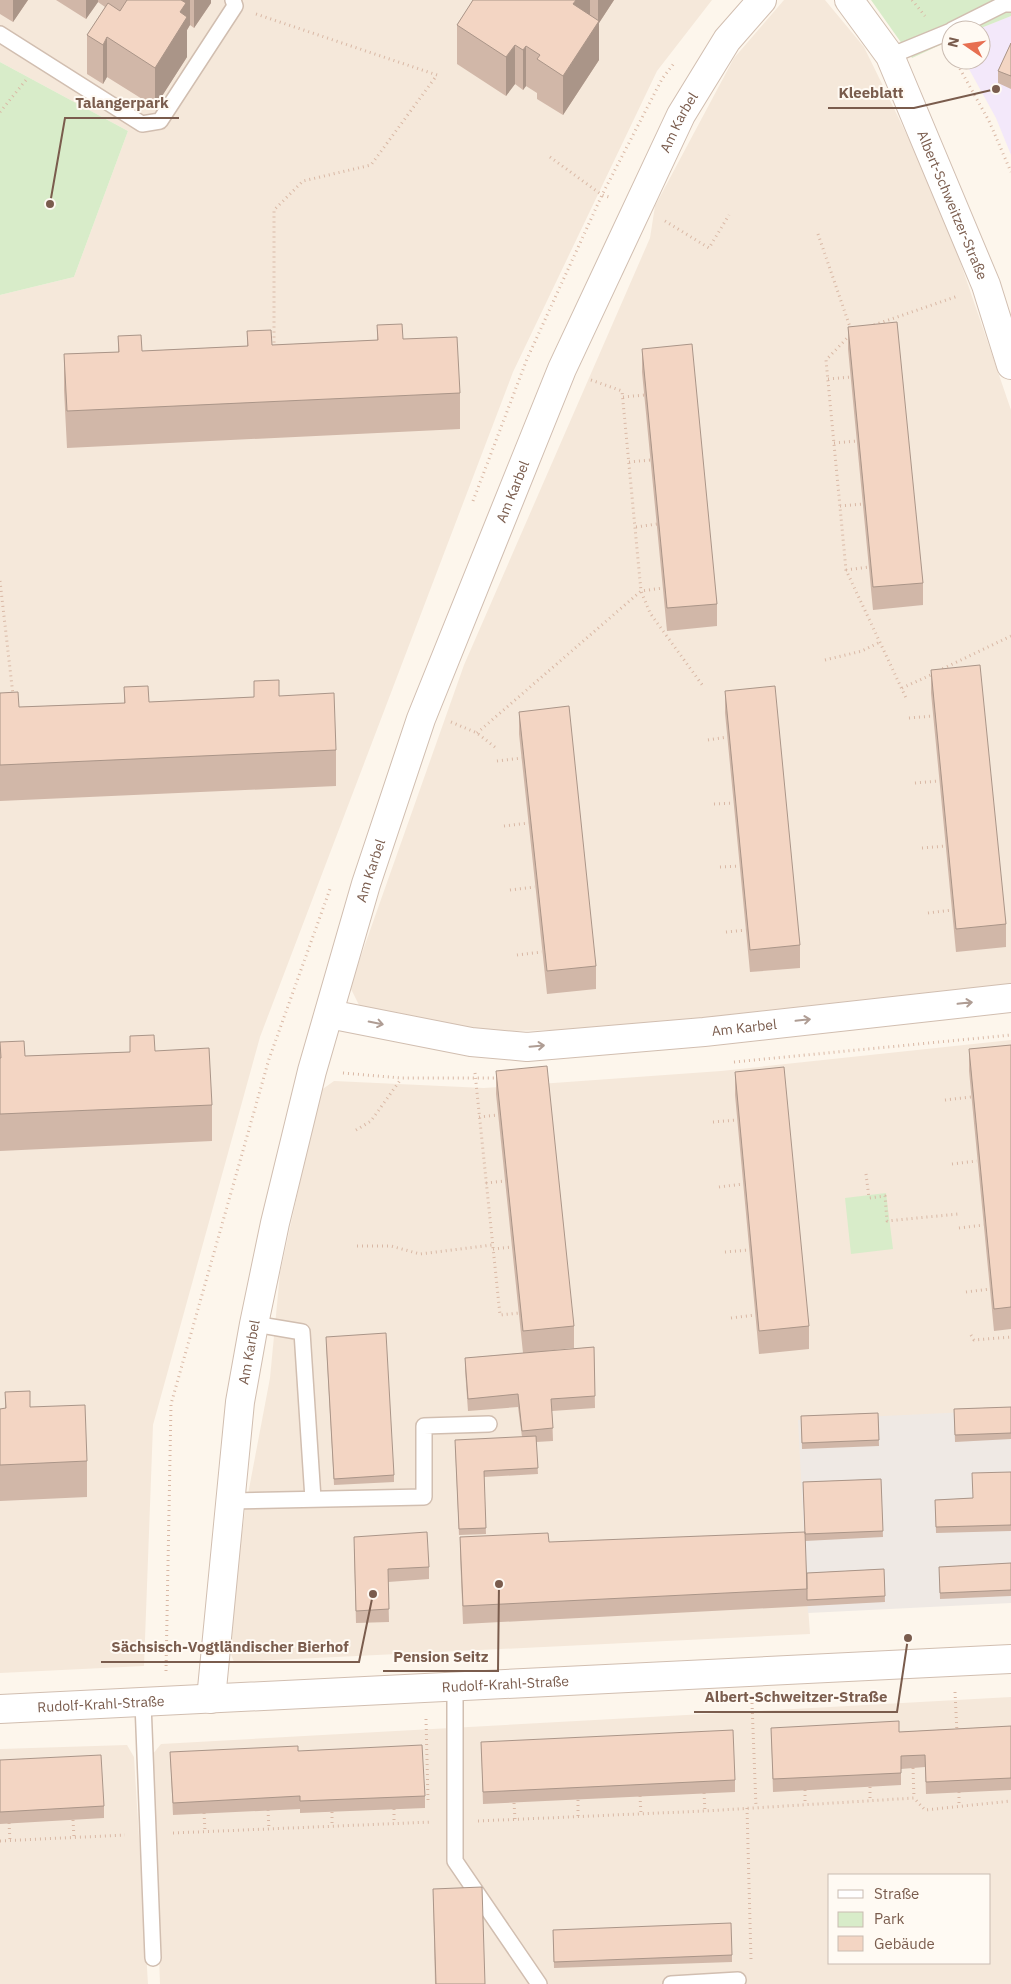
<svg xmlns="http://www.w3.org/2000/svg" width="1011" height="1984" font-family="'IBM Plex Sans',sans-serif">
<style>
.residential{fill:#f5e8da;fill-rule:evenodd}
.industrial{fill:#efe9e4}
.education{fill:#f3e8fa}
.green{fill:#d8ecc9}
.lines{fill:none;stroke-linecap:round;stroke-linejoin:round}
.service-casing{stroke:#d1beb0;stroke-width:18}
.minor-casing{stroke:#d1beb0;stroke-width:30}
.tertiary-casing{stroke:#d1beb0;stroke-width:30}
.path{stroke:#d9b8a5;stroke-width:3;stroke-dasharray:1 4;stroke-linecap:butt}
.service{stroke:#fff;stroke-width:15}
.minor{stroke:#fff;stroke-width:28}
.tertiary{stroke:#fff;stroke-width:28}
.wall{fill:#d1b7a8}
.shaded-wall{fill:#aa9588}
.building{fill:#f3d5c3;stroke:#aa9588}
.oneway{stroke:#af9d94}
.labels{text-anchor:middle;stroke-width:4;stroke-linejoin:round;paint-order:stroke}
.street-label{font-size:14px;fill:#7a5c4d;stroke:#fffaf3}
.leader{fill:none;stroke:#7a5c4d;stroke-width:2}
.callout-dot{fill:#7a5c4d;stroke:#fffaf3;stroke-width:2}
.callout-label{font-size:15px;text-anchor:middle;font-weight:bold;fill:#7a5c4d;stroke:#fffaf3;stroke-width:4;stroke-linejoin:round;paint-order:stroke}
</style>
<rect width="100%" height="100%" fill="#fdf6ec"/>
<path class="residential" d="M0 0H712L657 71 513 372 260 1037 153 1425 144 1666 0 1673V295L74 277 128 131 0 62Z
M784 0H825L864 47 940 203 1011 410V987L601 1029 506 1031 392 1020 359 1005 350 987 464 665 650 238 655 206 734 58Z
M1011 1040V1410L806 1579 810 1634 234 1662 227 1645 245 1510 270 1378 280 1273 320 1091 334 1081 484 1088 721 1071Z
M1011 1697V1984H160L152 1755 161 1744ZM830 1875H990V1963H830Z
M127 1745 134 1757 148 1984H0V1749Z"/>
<path class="industrial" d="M1011 1410V1603L808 1613 798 1420Z"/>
<path class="education" d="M1011 16V155L996 118 964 60H981V30H976Z"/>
<path class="green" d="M871 0H1011V16L976 30H951V40L912 58Z
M0 62 128 131 74 277 0 295Z
M886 1193 893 1249 851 1254 845 1198Z"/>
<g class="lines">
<defs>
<path id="service" d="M952 30 1004 4H1011
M0 34 142 124 160 121 235 6 233 0
M890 56 951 31
M254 1324 302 1332 313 1499
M230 1501 424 1497V1426L489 1424
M455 1687V1861L539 1984
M143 1703 153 1958
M671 1984 738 1980"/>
<g id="minor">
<path id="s1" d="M849 0 890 56 986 285 1011 365"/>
<path id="s2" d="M329 1014 471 1042 527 1047 704 1032 1011 998"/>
<path id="s3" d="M211 1699 240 1402 254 1324 275 1223 312 1071 366 884 421 719 562 369 681 115 727 40 762 0"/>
</g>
<g id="tertiary">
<path id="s4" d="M0 1709 1011 1659"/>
</g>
</defs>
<use href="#service" class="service-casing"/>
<use href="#minor" class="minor-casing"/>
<use href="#tertiary" class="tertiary-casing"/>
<path class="path" d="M912 0 925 16
M256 14 437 75 371 165 303 181 274 210V345
M955 60 989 121 1011 172
M0 112 26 80
M550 157 602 195 609 197
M665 221 709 248 729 215
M818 234 851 330
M874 325 958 296
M850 335 826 360 846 570 907 700
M828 379 851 377
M591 380 622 391 641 591 650 613 703 686
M623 397 645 395
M834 443 857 441
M629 462 651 460
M473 501 527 359 602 195 662 79 675 62
M840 506 863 504
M636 527 657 524
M846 570 869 567
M0 581 13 695
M825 660 862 651 880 642
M938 671 1011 636
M902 688 933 674
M909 718 933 716
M451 722 477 733 496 748
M477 733 641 591 663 588
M708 740 727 737
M497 761 522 758
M915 783 939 781
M714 804 733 803
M504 826 529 823
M922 848 946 846
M720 867 740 866
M510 890 535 887
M928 913 952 910
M726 932 746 930
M517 955 542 952
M734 1062 1011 1035
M343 1073 401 1078H499
M475 1073 500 1315 519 1313
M945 1100 971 1097
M479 1117 498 1115
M713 1122 737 1120
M356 1130 371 1121 401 1079
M952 1164 977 1161
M866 1174 869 1198 885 1196 887 1221 958 1214
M486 1183 505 1181
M719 1187 743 1184
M959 1228 984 1225
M357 1246H391L420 1254 492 1245
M493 1249 512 1247
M725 1252 749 1250
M966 1292 990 1289
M731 1318 755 1315
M971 1335 974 1340 1011 1337
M166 1671 171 1404 269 1059 330 889
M955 1692 957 1733
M752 1703 756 1807
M426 1719 428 1800
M913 1768 914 1798
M870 1787V1800
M805 1790V1804
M959 1792V1807
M704 1793 705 1811
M640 1796 641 1814
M578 1800V1816
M514 1803 515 1819
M747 1808 751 1960
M394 1809V1824
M268 1810 269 1829
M332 1812V1826
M204 1813 205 1831
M73 1820 74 1838
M478 1821 705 1811 914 1798 925 1810 1011 1801
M9 1823 10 1841
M173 1833 432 1822
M0 1841 125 1835"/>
<use href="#service" class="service"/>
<use href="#minor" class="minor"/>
<use href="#tertiary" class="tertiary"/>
</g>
<path class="wall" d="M0 0H28L13 22 0 14Z
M56 0H211V3L194 28 190 25 187 30V57L155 107 107 77 103 84 87 74V35L105 7 98 2 86 19Z
M473 0H614L599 23V60L563 115 537 99V93L526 86 523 90 515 84 506 96 457 64V25Z
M1011 43V89L998 83V71Z
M377 325 403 339 460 393V429L67 448 64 390V354L118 352V336L142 351 247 346V331L272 345 377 340Z
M848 327 923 583V605L873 610 848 349Z
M642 349 717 604V626L667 631 642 372Z
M931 670 1006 924V947L956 952 931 693Z
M124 687 149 702 279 696 336 750V786L0 801V693L19 707 124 703Z
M725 691 800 945V968L750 972 725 713Z
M519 712 596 966V989L547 994 519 734Z
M0 1042 25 1056 155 1051 212 1105V1141L0 1151Z
M1011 1045V1329L994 1331 969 1071V1049Z
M496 1071 574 1326V1348L545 1351 594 1347 595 1408 552 1411 553 1441 536 1442 538 1474 484 1477 486 1534 459 1535 455 1446 522 1437 518 1407 468 1411 465 1370V1358L523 1353 496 1094Z
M735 1072 809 1326V1349L759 1354 735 1095Z
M326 1343 394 1475V1482L334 1485Z
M5 1392 30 1407 87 1461V1497L0 1501V1409H5Z
M1011 1407V1439L955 1442 954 1409Z
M878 1413 879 1446 802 1449 801 1416Z
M1011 1472V1531L936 1533 935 1500 973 1498Z
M881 1479 883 1537 805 1541 803 1482Z
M460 1537 549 1542 807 1573 884 1569 885 1602 463 1624 460 1555Z
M354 1549 429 1567V1579L388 1582 389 1622 356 1623Z
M1011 1563V1596L940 1599 939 1567Z
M1011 1726V1790L926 1794 925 1767 901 1769V1785L773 1792 771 1728 899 1732Z
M481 1742 735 1780V1792L483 1804Z
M298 1751 425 1796V1808L300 1813V1809L173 1815 170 1752Z
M0 1760 104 1806V1818L0 1824Z
M433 1889 485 1984H435Z
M553 1930 732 1955V1962L554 1968Z"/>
<path class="shaded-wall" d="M13 0H28L13 22Z
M86 0H98V2L86 19Z
M181 0H190V25L187 30V57L155 107V68L180 12Z
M194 0H211V3L194 28Z
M576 0H590V19L573 4Z
M598 0H614L599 23V60L563 115V76L598 22Z
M107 37V77L103 84V45Z
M515 45V84L506 96V57Z
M526 46V86L523 90V50Z"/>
<path class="building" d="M127 0H181L186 3 180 12 187 17 155 68 107 37 103 45 87 35 108 3 120 11Z
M473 0H576L573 4 599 21 563 76 537 59 540 55 526 46 523 50 515 45 506 57 457 25Z
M1011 43V76L998 71Z
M897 322 923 583 873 587 848 327Z
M402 324 403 339 457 337 460 393 67 411 64 354 119 352 118 336 141 335 142 351 248 346 247 331 271 330 272 345 378 340 377 325Z
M692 344 717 604 667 608 642 349Z
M980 665 1006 924 956 929 931 670Z
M279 680V696L334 693 336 750 0 765V693L18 692 19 707 125 703 124 687 148 686 149 702 254 697V681Z
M775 686 800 945 750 950 725 691Z
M569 706 596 966 547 971 519 712Z
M154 1035 155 1051 209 1048 212 1105 0 1114V1058H1L0 1042 24 1041 25 1056 130 1052V1036Z
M1011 1045V1307L994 1309 969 1049Z
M547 1066 574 1326 523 1331 496 1071Z
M784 1067 809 1326 759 1331 735 1072Z
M386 1333 394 1475 334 1479 326 1337Z
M594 1347 595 1396 551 1399 553 1428 522 1431 518 1394 468 1399 465 1358Z
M30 1391V1407L85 1405 87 1461 0 1465V1409L6 1408 5 1392Z
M1011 1407V1433L955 1435 954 1409Z
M878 1413 879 1440 802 1443 801 1416Z
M536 1436 538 1468 484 1471 486 1528 459 1529 455 1440Z
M1011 1472V1525L936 1527 935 1500 973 1498 972 1473Z
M881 1479 883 1531 805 1534 803 1482Z
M427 1532 429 1567 388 1569 389 1609 356 1611 354 1537Z
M805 1532 807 1589 463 1606 460 1537 548 1533 549 1542Z
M1011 1563V1590L940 1593 939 1567Z
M884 1569 885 1596 807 1600V1573Z
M899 1721V1732L1011 1726V1778L926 1782 925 1755 901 1756V1773L773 1779 771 1728Z
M733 1730 735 1780 483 1792 481 1742Z
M422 1745 425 1796 300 1801V1796L173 1803 170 1752 298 1746V1751Z
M101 1755 104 1806 0 1812V1760Z
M482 1887 485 1984H436L433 1889Z
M731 1923 732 1955 554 1962 553 1930Z"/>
<defs><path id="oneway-shaft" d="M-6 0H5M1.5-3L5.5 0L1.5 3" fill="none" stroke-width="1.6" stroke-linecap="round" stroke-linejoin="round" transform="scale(1.25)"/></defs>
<g class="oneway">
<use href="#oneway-shaft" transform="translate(965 1003) rotate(-6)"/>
<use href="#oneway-shaft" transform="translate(803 1020) rotate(-6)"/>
<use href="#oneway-shaft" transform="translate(376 1023) rotate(11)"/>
<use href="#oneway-shaft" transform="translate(537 1046) rotate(-5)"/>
</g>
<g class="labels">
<g class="street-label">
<text dy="5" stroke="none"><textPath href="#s3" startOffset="1656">Am Karbel</textPath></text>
<text dy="5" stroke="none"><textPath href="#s1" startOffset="231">Albert-Schweitzer-Straße</textPath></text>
<text dy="5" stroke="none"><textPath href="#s3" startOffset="1251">Am Karbel</textPath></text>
<text dy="5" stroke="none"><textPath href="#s3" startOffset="846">Am Karbel</textPath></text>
<text dy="5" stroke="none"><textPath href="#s2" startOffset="419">Am Karbel</textPath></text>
<text dy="5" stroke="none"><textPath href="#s3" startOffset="349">Am Karbel</textPath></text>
<text dy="5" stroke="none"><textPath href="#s4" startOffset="506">Rudolf-Krahl-Straße</textPath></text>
<text dy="5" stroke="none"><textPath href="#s4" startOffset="101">Rudolf-Krahl-Straße</textPath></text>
</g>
</g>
<path class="leader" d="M996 89L914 108H828M50 204L65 118H179M373 1594L359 1662H101M499 1584L498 1671H383M908 1638L897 1712H694"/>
<g class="callout-dot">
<circle cx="996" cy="89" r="5"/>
<circle cx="50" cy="204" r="5"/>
<circle cx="373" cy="1594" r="5"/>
<circle cx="499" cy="1584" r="5"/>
<circle cx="908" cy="1638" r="5"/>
</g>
<g class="callout-label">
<text x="871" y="98">Kleeblatt</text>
<text x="122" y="108">Talangerpark</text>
<text x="230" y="1652">Sächsisch-Vogtländischer Bierhof</text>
<text x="441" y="1662">Pension Seitz</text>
<text x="796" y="1702">Albert-Schweitzer-Straße</text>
</g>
<rect x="828" y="1874" width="162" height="90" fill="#fffaf3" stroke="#cabbb1"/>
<rect x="838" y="1890" width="25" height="8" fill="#ffffff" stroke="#cabbb1"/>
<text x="874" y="1899" font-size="15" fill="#7a5c4d">Straße</text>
<rect x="838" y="1912" width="25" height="15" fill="#d8ecc9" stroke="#cabbb1"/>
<text x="874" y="1924" font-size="15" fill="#7a5c4d">Park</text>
<rect x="838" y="1936" width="25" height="15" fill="#f3d5c3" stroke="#cabbb1"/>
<text x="874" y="1949" font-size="15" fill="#7a5c4d">Gebäude</text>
<g transform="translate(966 45) rotate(283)"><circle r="24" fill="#fffaf3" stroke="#cabbb1"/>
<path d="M0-4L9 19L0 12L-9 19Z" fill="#e76f51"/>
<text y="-8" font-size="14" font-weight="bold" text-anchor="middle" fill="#7a5c4d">N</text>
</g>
</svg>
